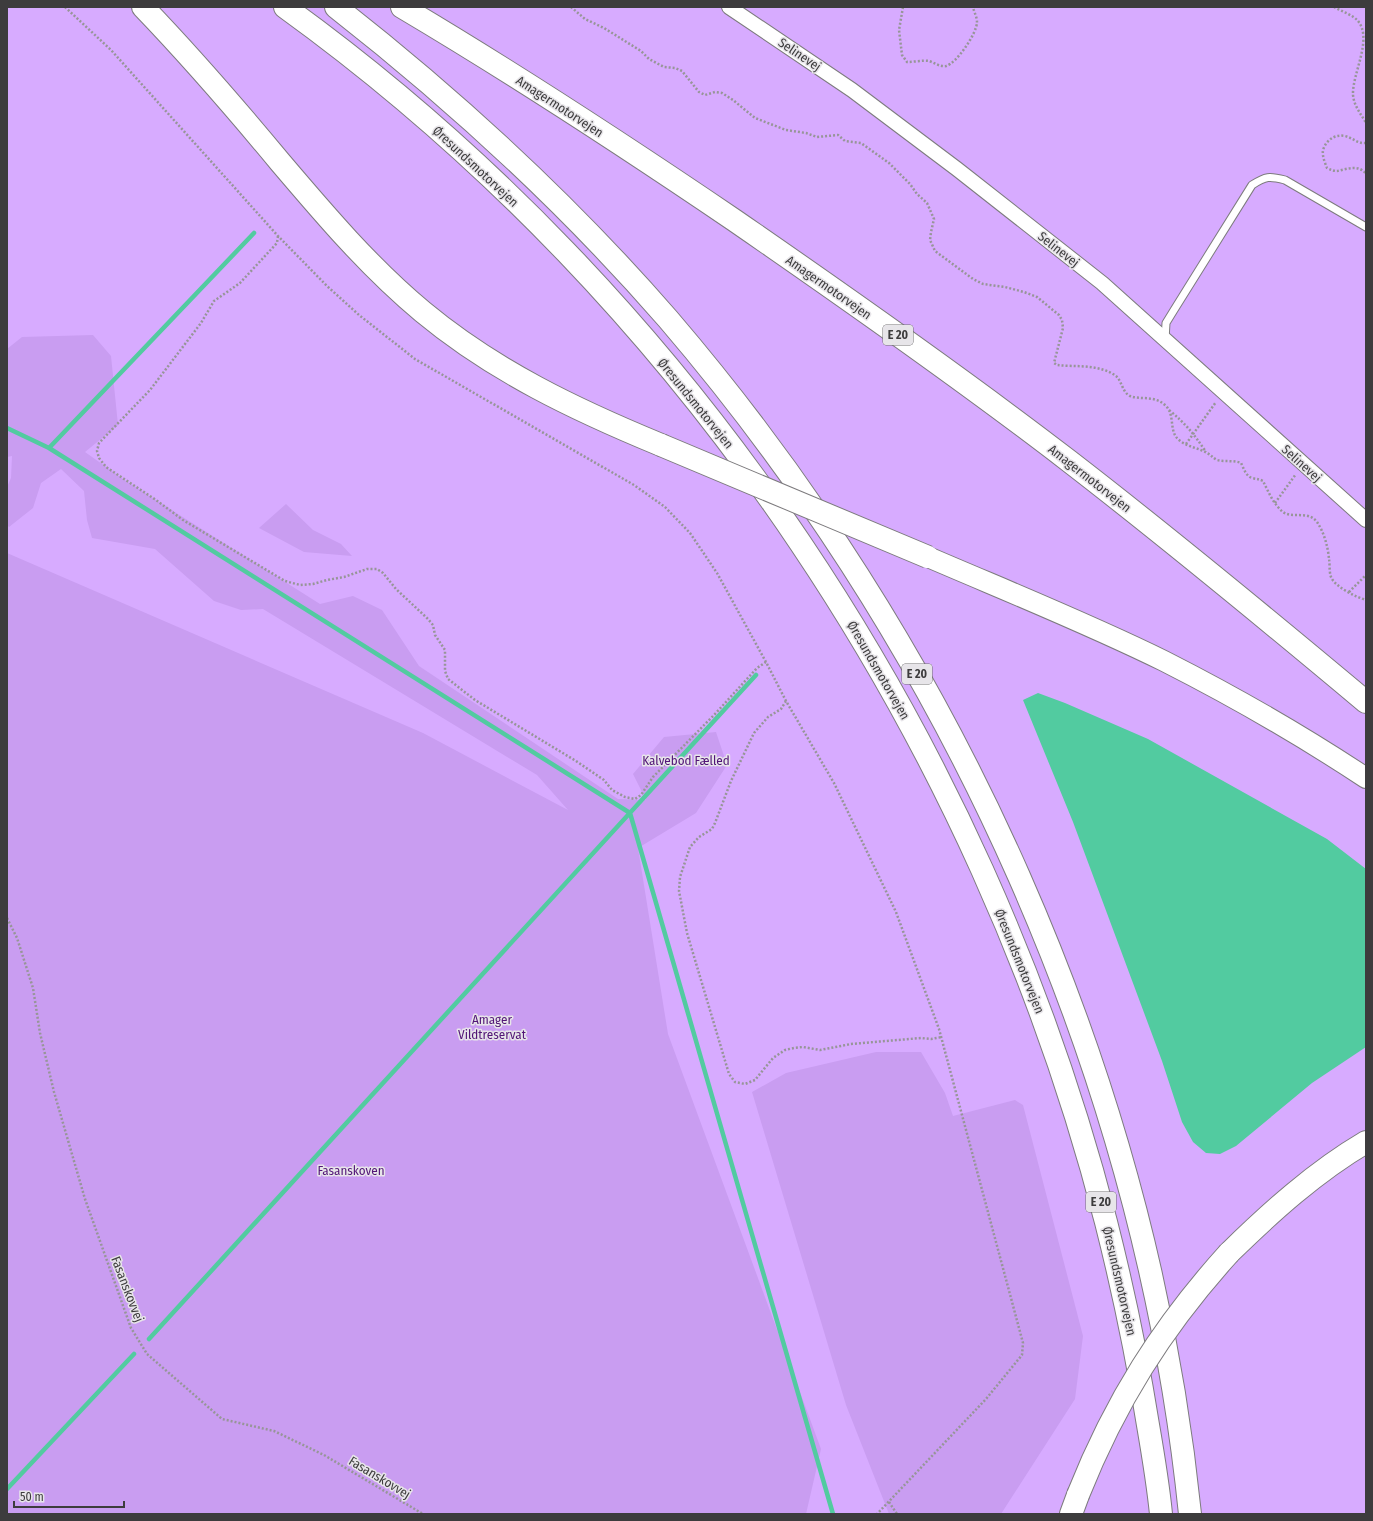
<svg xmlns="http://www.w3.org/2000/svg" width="1373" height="1521" font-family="'Fira Sans Condensed',sans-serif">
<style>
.green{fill:#d7abff}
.forest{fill:#c99df1}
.water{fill:#52cba0}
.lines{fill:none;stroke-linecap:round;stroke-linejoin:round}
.stream{stroke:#52cba0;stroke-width:4.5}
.lane-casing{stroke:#7d7b7e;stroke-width:9}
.street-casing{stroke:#7d7b7e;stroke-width:16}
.secondary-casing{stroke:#7d7b7e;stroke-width:22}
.highway-casing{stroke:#7d7b7e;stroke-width:24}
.path{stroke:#979598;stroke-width:2.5;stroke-dasharray:2 2;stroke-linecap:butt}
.lane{stroke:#fff;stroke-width:7}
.street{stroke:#fff;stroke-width:14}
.secondary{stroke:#fff;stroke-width:20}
.highway{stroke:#fff;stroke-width:22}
.highway-bridge-casing{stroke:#7d7b7e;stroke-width:24;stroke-linecap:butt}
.highway-bridge{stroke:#fff;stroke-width:22}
.labels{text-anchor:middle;stroke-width:3;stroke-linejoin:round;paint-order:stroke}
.shield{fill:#e7e5e9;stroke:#706f71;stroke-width:1}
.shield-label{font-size:12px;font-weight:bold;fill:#3d3c3d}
.street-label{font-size:13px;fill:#3d3c3d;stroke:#e7e5e9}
.park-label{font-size:13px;fill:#521577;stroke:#e7e5e9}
</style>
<rect width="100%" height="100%" fill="#e7e5e9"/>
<path class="green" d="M7 7H1366V1514H7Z"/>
<path class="forest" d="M93 335 111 356 118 425 85 452 126 481 320 604 353 596 382 610 419 666 618 799 646 800 633 774 664 737 716 732 727 765 696 813 638 848 668 1034 821 1449 806 1514H7V553L423 733 568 810 537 775 263 609 241 610 214 601 155 549 92 538 87 520 84 491 61 469 41 483 33 508 9 527 7 525V487L11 478 12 456 7 457V349L22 337Z
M286 504 313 530 341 544 352 556 304 552 259 528Z
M876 1052H921L945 1093 953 1116 1015 1100 1023 1105 1083 1336 1075 1399 1001 1514H889L846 1405 752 1092 786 1073Z"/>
<path class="water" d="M1038 693 1065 703 1148 739 1327 839 1366 869V1047L1312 1083 1236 1146 1220 1154 1206 1153 1193 1142 1182 1122 1162 1061 1073 822 1023 700Z"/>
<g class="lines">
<path class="stream" d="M7 428 49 448 630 813 833 1514
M49 448 254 233
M149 1339 756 675
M7 1489 134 1354"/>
<defs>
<path id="lane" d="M1165 340 1166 323 1174 310 1252 185C1266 176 1269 176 1285 180L1366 227"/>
<path id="street" d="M729 7 852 90 957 169 1102 283 1366 520"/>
<path id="secondary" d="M928 557C1007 591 1087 623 1164 661 1233 696 1301 735 1366 778"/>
<path id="highway" d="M143 7C191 57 236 109 280 162 325 215 370 268 423 312 494 371 576 410 661 445
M285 7C689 299 982 740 1106 1222 1123 1289 1137 1356 1148 1425 1153 1454 1158 1484 1161 1514
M336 7C456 101 568 204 668 319 954 653 1145 1075 1190 1514
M402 7C515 74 625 146 734 220 847 298 960 377 1069 461 1170 539 1268 620 1366 702
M1229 1253C1271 1212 1315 1172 1366 1142
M1071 1514 1078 1495"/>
</defs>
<use href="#lane" class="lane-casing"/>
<use href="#street" class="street-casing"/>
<use href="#secondary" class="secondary-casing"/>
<use href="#highway" class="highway-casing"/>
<path class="path" d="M65 7 111 50 278 236 327 286 359 315 415 359 634 485 665 507 690 533 717 573 766 662 786 701 834 783 896 912 939 1029 1023 1343 1022 1355 986 1399 877 1514
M571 7 585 19 604 28 641 51 649 59 664 67 675 68 682 71 699 92 705 95 715 92 722 93 733 100 755 118 786 130 806 133 817 137 838 135 845 141 861 143 889 163 910 184 917 194 927 203 934 219 931 232 930 240 935 251 973 279 983 284 1005 287 1024 292 1037 297 1059 315 1062 320 1063 328 1054 363 1057 365C1075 367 1100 364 1116 376 1122 381 1122 392 1130 396 1140 400 1154 395 1165 405 1176 415 1168 431 1179 440 1187 447 1199 448 1207 453 1211 455 1213 458 1217 460 1225 462 1234 460 1241 463 1244 469 1246 476 1252 478 1256 479 1259 479 1263 481 1268 491 1274 505 1283 512 1293 519 1308 510 1317 522 1324 532 1328 547 1329 559 1330 564 1329 572 1331 577 1335 587 1356 597 1366 600
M903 7 899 30 902 55 907 62C914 62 923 60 929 61 935 63 940 67 946 66 957 63 977 33 977 22 977 17 974 12 973 7
M1334 7C1341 11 1353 15 1358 21 1373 39 1352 74 1353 95 1354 106 1361 114 1366 123
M1366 143C1358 144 1353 138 1345 136 1335 134 1326 140 1323 150 1322 156 1325 163 1327 168 1331 170 1334 171 1337 171 1347 169 1359 164 1366 174
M278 236 277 243 240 283 214 301 201 323 150 390 99 443 97 451 99 458 106 467 156 500 183 520 285 581 300 585 313 584 327 580 344 577 367 569H377L383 573 396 589 428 619 433 625 435 635 445 650V671L448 679 475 700 576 761 604 780 612 790 625 797 635 799 641 795 653 777 715 714 757 668 766 662
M1169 410C1186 424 1194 434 1206 452
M1186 444 1216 402
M1275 503 1296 474
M1349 592 1366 575
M786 701 781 709 768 717 754 733 731 781 715 823 712 829 699 837 690 847 680 877 679 891 687 933 729 1074 735 1082 745 1084 755 1080 773 1058 785 1050 794 1048 803 1047 820 1050 851 1044 921 1038 931 1039 942 1037
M7 918 17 938 33 988 40 1033 54 1092 85 1199 131 1328 147 1354 222 1419 274 1431 324 1455 423 1514
M889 1502 897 1514"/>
<use href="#lane" class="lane"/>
<use href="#street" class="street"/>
<use href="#secondary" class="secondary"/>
<use href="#highway" class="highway"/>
<defs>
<path id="highway-bridge" d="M661 445 928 557
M1078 1495C1115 1402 1162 1327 1229 1253"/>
</defs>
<use href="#highway-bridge" class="highway-bridge-casing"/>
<use href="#highway-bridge" class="highway-bridge"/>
</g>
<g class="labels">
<g class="shield">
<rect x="883" y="325" width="30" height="20" rx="3"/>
<rect x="902" y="664" width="30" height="20" rx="3"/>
<rect x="1086" y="1192" width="30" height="20" rx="3"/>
</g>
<g class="shield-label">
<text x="898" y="339">E 20</text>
<text x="917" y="678">E 20</text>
<text x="1101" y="1206">E 20</text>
</g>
<g class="street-label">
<text transform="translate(800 54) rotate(34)" y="5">Selinevej</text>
<text transform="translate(560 106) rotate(33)" y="5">Amagermotorvejen</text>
<text transform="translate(476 166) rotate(43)" y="5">Øresundsmotorvejen</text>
<text transform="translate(1059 249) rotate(38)" y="5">Selinevej</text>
<text transform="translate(829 287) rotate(35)" y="5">Amagermotorvejen</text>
<text transform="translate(696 403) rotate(51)" y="5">Øresundsmotorvejen</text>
<text transform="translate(1302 463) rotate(42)" y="5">Selinevej</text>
<text transform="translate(1090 478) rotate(38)" y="5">Amagermotorvejen</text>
<text transform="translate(879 670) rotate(60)" y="5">Øresundsmotorvejen</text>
<text transform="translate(1020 961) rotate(68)" y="5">Øresundsmotorvejen</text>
<text transform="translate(1120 1281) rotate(77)" y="5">Øresundsmotorvejen</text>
<text transform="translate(128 1289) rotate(69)" y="5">Fasanskovvej</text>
<text transform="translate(380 1477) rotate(31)" y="5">Fasanskovvej</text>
</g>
<g class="park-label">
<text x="686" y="765">Kalvebod Fælled</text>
<text x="492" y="1024">Amager<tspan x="492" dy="15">Vildtreservat</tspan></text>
<text x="351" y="1175">Fasanskoven</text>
</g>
</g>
<rect width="1373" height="1521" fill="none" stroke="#3d3c3d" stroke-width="16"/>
<path d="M14 1501v6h110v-6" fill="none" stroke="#3d3c3d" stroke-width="2"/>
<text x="20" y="1501" font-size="12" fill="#3d3c3d" stroke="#e7e5e9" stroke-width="3" paint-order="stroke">50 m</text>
</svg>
